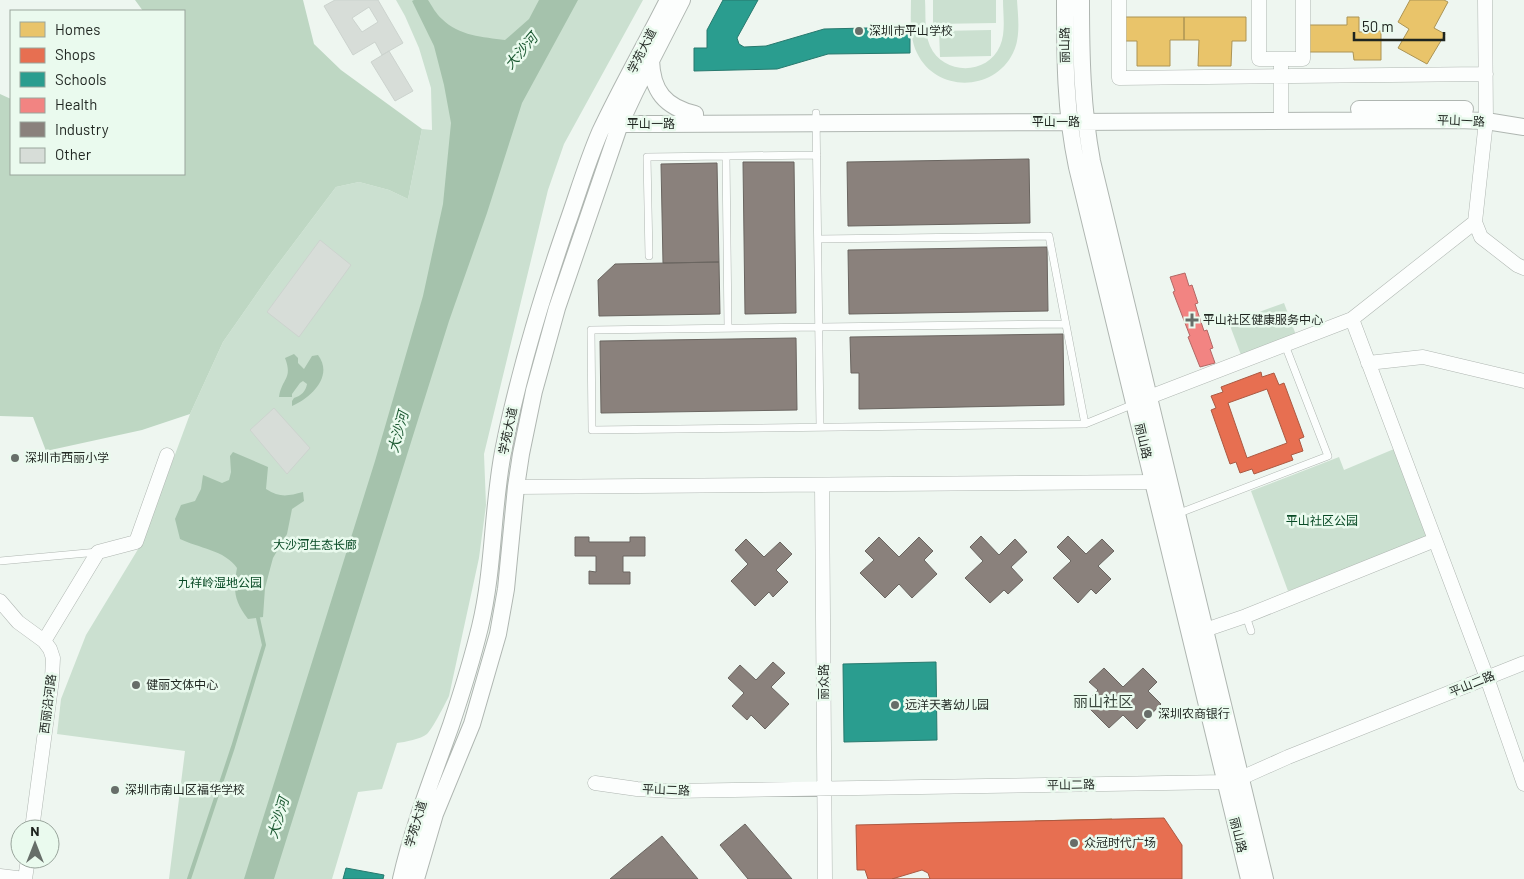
<svg xmlns="http://www.w3.org/2000/svg" width="1524" height="879" font-family="Barlow,'Noto Sans SC',sans-serif">
<style>
.green{fill:#cbe0d0}
.forest{fill:#bed7c3}
.water{fill:#a5c2ac}
.homes{fill:#e9c46a;stroke:#ac9454}
.shops{fill:#e76f51;stroke:#ab5942;fill-rule:evenodd}
.schools{fill:#2a9d8f;stroke:#27796e}
.health{fill:#f28482;stroke:#b36865}
.industry{fill:#8a817c;stroke:#6a6560}
.lines{fill:none;stroke-linecap:round;stroke-linejoin:round}
.stream{stroke:#a5c2ac;stroke-width:4}
.building{fill:#d7ddd8;stroke:#ccd3ce;fill-rule:evenodd}
.service-casing{stroke:#afb6b1;stroke-width:8}
.minor-casing{stroke:#afb6b1;stroke-width:15}
.tertiary-casing{stroke:#afb6b1;stroke-width:18}
.service{stroke:#fcfefd;stroke-width:7}
.minor{stroke:#fcfefd;stroke-width:14}
.tertiary{stroke:#fcfefd;stroke-width:16}
.poi-dot{fill:#676e69;stroke:#eafaee;stroke-width:2}
.labels{text-anchor:middle;stroke-width:5;stroke-linejoin:round;paint-order:stroke}
.poi-label{font-size:12px;fill:#1f2520;stroke:#eafaee;text-anchor:start}
.street-label{font-size:12px;fill:#1f2520;stroke:#eafaee}
.park-label{font-size:12px;fill:#074924;stroke:#eafaee}
.water-label{font-size:14px;font-style:italic;fill:#1c5932;stroke:#eafaee}
.quarter-label{font-size:15px;fill:#3c493f;stroke:#eafaee}
</style>
<rect width="100%" height="100%" fill="#eef6f0"/>
<path class="green" d="M396 0H643L564 144 548 190 484 454 486 505 479 558 449 696C445 704 433 728 427 734 421 739 405 742 397 743L382 789 358 792 332 879H169L185 751 57 734 61 699 86 635 143 541 190 414 223 342 269 276 336 187 359 182 389 190 408 199 422 129 432 130 431 88 419 48 405 16Z
M911 0H925C926 15 924 32 930 46 943 75 987 76 1000 46 1006 32 1003 15 1003 0H1017C1018 17 1021 37 1013 53 994 92 936 93 917 53 909 37 911 17 911 0Z
M933 0H996V23L933 24Z
M991 30V56L940 57 939 31Z
M1284 303 1296 335 1241 355 1229 323Z
M1394 449 1429 537 1288 591 1251 491 1339 457 1344 470Z"/>
<path class="forest" d="M135 0H303L314 44 341 70 422 129 408 199 389 190 359 182 336 187 269 276 223 342 190 414 142 430 46 451 33 417 0 416V94L11 99V174H184V11H143Z"/>
<path class="water" d="M414 0H428C432 6 436 14 442 19 459 36 483 37 505 40L529 19 539 0H578L522 103 487 213 449 321 274 879H244L375 461 423 296 443 204 451 123 444 85 434 46 412 1Z
M294 354 298 358V363L304 369 312 356 318 355C334 376 311 398 292 406V401L294 398C301 396 306 391 307 384L303 381 300 383 292 394V397H279C282 378 293 379 285 358Z
M233 452 268 467 266 489C280 498 288 496 303 492L304 501 292 509 287 534 273 558 270 569 265 588 263 617 248 619C234 601 233 590 237 568 225 550 198 548 180 539L175 519 181 505 195 501 201 489 203 475 222 483 229 480 231 472 230 456Z"/>
<path class="homes" d="M1410 0H1444L1448 2 1434 28 1445 34 1427 64 1398 48 1409 29 1398 22Z
M1123 17H1184V40H1170V66H1137V41H1123Z
M1184 17H1246V41H1232L1231 66H1198L1199 40H1184Z
M1347 17H1359V32L1381 31V60H1354L1353 52H1308V25H1347Z
M1112 819 1113 864 1036 866 1035 821Z"/>
<path class="shops" d="M1261 372 1262 377 1274 373 1279 385 1284 383 1304 437 1299 439 1303 451 1291 455 1293 460 1254 474 1252 469 1240 473 1236 462 1230 464 1211 410 1216 408 1211 396 1223 392 1221 387ZM1267 389 1287 443 1247 458 1228 403Z
M1164 818 1182 845V879H868L865 870H857L856 825Z
M922 870 928 873 930 879H892Z"/>
<path class="schools" d="M723 0H758L737 38 739 44 744 47 766 46 824 29 910 27V53L828 54 777 69 694 71V48H707V30Z
M936 662 937 740 844 742 843 664Z
M346 868 384 875 383 879H343Z"/>
<path class="health" d="M1185 273 1189 286 1192 285 1198 303 1195 304 1204 331 1207 330 1213 348 1210 349 1215 363 1200 367 1188 337 1190 336 1173 292 1175 291 1170 277Z"/>
<path class="industry" d="M1029 159 1030 223 848 226 847 162Z
M743 162H794L796 313 745 314Z
M717 163 719 262 663 263 661 164Z
M1047 247 1048 311 849 314 848 250Z
M719 262 720 314 599 316 598 280 615 264Z
M1063 334 1064 405 859 409V373H851L850 337Z
M796 338 797 410 601 413 600 341Z
M981 536 999 555 1015 539 1027 552 1011 567 1023 580 1008 594 1004 590 990 603 965 578 983 561 970 547Z
M1068 536 1086 554 1102 539 1114 551 1098 566 1111 579 1096 594 1091 589 1078 603 1053 578 1071 561 1057 547Z
M575 537H589V542H630V537H645V556H623V572H630V584H589V571L596 572V556H575Z
M879 537 899 557 919 537 933 551 924 560 937 574 912 598 899 584 885 598 860 573 874 560 865 551Z
M746 539 764 557 780 542 792 554 776 570 788 582 773 597 769 592 755 606 731 581 748 564 735 550Z
M773 662 785 673 771 687 789 704 765 729 751 715 747 720 732 706 744 693 728 678 740 665 756 680Z
M1104 668 1123 687 1143 668 1157 682 1148 691 1161 704 1137 729 1123 715 1109 728 1085 704 1098 690 1089 682Z
M745 824 792 879H748L720 845Z
M662 836 698 879H610Z"/>
<g class="lines">
<path class="stream" d="M189 879 233 747 264 645 258 618"/>
</g>
<path class="building" d="M335 0H378L403 43 382 55 375 42 353 55 324 6ZM369 7 378 22 362 32 352 18Z
M389 51 413 91 395 101 371 62Z
M320 240 351 265 299 337 267 312Z
M274 408 310 448 287 474 250 430Z"/>
<g class="lines">
<defs>
<path id="service" d="M816 113 820 427
M726 156 728 328
M818 239 1049 236 1085 424
M649 256 647 157 817 155
M1065 324 591 330 592 430 1085 424 1134 404
M1177 514 1328 456 1285 345
M0 561 98 552
M1246 616 1251 631"/>
<path id="minor" d="M1119 0V78L1486 74
M1259 0V59H1281V121
M1281 59H1303V0
M1475 222 1481 237 1517 265 1524 268
M1352 319 1487 678 1524 784
M1368 363 1423 357 1524 381
M1139 401 1352 319 1475 222 1486 121 1485 0
M822 485 825 879
M516 487 1153 482
M0 601 18 622 44 641 50 649 53 658 52 679 32 829
M1205 630 1246 616 1435 540
M44 641 98 552 136 542 167 455
M595 783 637 789 672 791 1226 782 1241 778 1288 757 1524 663
M0 876 25 879
M25 879 28 859"/>
<path id="tertiary" d="M1065 0C1065 57 1065 111 1077 167L1249 879
M1081 0C1081 54 1082 108 1092 161L1265 879
M651 60C652 91 665 107 695 114
M1359 109H1465
M612 122 620 124H654L1458 120 1486 121 1524 127
M401 879C413 826 433 776 451 725 462 692 472 660 480 627 494 569 492 510 503 452 518 374 541 299 567 224 578 193 587 162 600 132 621 87 646 44 668 0
M416 879 435 814 472 724 498 634 506 589 516 487 521 454 534 391 557 308 620 124 635 92 682 0"/>
</defs>
<use href="#service" class="service-casing"/>
<use href="#minor" class="minor-casing"/>
<use href="#tertiary" class="tertiary-casing"/>
<use href="#service" class="service"/>
<use href="#minor" class="minor"/>
<use href="#tertiary" class="tertiary"/>
</g>
<g class="poi-dot">
<circle cx="859" cy="31" r="5"/>
<path d="M1189.5 312.5h5v5h5v5h-5v5h-5v-5h-5v-5h5z"/>
<circle cx="15" cy="458" r="5"/>
<circle cx="136" cy="685" r="5"/>
<circle cx="895" cy="705" r="5"/>
<circle cx="1148" cy="714" r="5"/>
<circle cx="115" cy="790" r="5"/>
<circle cx="1074" cy="843" r="5"/>
</g>
<g class="labels">
<g class="poi-label">
<text x="869" y="35">深圳市平山学校</text>
<text x="1203" y="324">平山社区健康服务中心</text>
<text x="25" y="462">深圳市西丽小学</text>
<text x="146" y="689">健丽文体中心</text>
<text x="905" y="709">远洋天著幼儿园</text>
<text x="1158" y="718">深圳农商银行</text>
<text x="125" y="794">深圳市南山区福华学校</text>
<text x="1084" y="847">众冠时代广场</text>
</g>
<g class="street-label">
<text transform="translate(1065 45) rotate(-91)" y="4">丽山路</text>
<text transform="translate(642 51) rotate(-63)" y="4">学苑大道</text>
<text transform="translate(1461 121) rotate(2)" y="4">平山一路</text>
<text x="1056" y="126">平山一路</text>
<text x="651" y="128">平山一路</text>
<text transform="translate(508 431) rotate(-78)" y="4">学苑大道</text>
<text transform="translate(1143 441) rotate(77)" y="4">丽山路</text>
<text transform="translate(824 682) rotate(-90)" y="4">丽众路</text>
<text transform="translate(1472 684) rotate(-22)" y="4">平山二路</text>
<text transform="translate(48 704) rotate(-83)" y="4">西丽沿河路</text>
<text transform="translate(1071 785) rotate(-1)" y="4">平山二路</text>
<text transform="translate(666 790) rotate(2)" y="4">平山二路</text>
<text transform="translate(416 824) rotate(-73)" y="4">学苑大道</text>
<text transform="translate(1238 835) rotate(76)" y="4">丽山路</text>
</g>
<g class="park-label">
<text x="1322" y="525">平山社区公园</text>
<text x="315" y="549">大沙河生态长廊</text>
<text x="220" y="587">九祥岭湿地公园</text>
</g>
<g class="water-label">
<text transform="translate(521 51) rotate(-49)" y="5">大沙河</text>
<text transform="translate(398 432) rotate(-75)" y="5">大沙河</text>
<text transform="translate(278 818) rotate(-73)" y="5">大沙河</text>
</g>
<g class="quarter-label">
<text x="1103" y="707">丽山社区</text>
</g>
</g>
<rect x="10" y="10" width="175" height="165" fill="#eafaee" stroke="#99a59c"/>
<rect x="20" y="22" width="25" height="15" fill="#e9c46a" stroke="#99a59c"/>
<text x="55" y="35" font-size="15" fill="#1f2520">Homes</text>
<rect x="20" y="48" width="25" height="15" fill="#e76f51" stroke="#99a59c"/>
<text x="55" y="60" font-size="15" fill="#1f2520">Shops</text>
<rect x="20" y="72" width="25" height="15" fill="#2a9d8f" stroke="#99a59c"/>
<text x="55" y="85" font-size="15" fill="#1f2520">Schools</text>
<rect x="20" y="98" width="25" height="15" fill="#f28482" stroke="#99a59c"/>
<text x="55" y="110" font-size="15" fill="#1f2520">Health</text>
<rect x="20" y="122" width="25" height="15" fill="#8a817c" stroke="#99a59c"/>
<text x="55" y="135" font-size="15" fill="#1f2520">Industry</text>
<rect x="20" y="148" width="25" height="15" fill="#d7ddd8" stroke="#99a59c"/>
<text x="55" y="160" font-size="15" fill="#1f2520">Other</text>
<g transform="translate(35 844)"><circle r="24" fill="#eafaee" stroke="#99a59c"/>
<path d="M0-4L9 19L0 12L-9 19Z" fill="#676e69"/>
<text y="-8" font-size="14" font-weight="bold" text-anchor="middle" fill="#1f2520">N</text>
</g>
<path d="M1354 32v8h90v-8" fill="none" stroke="#1f2520" stroke-width="2.5"/>
<text x="1362" y="32" font-size="15" fill="#1f2520" stroke="#eafaee" stroke-width="4" paint-order="stroke">50 m</text>
</svg>
